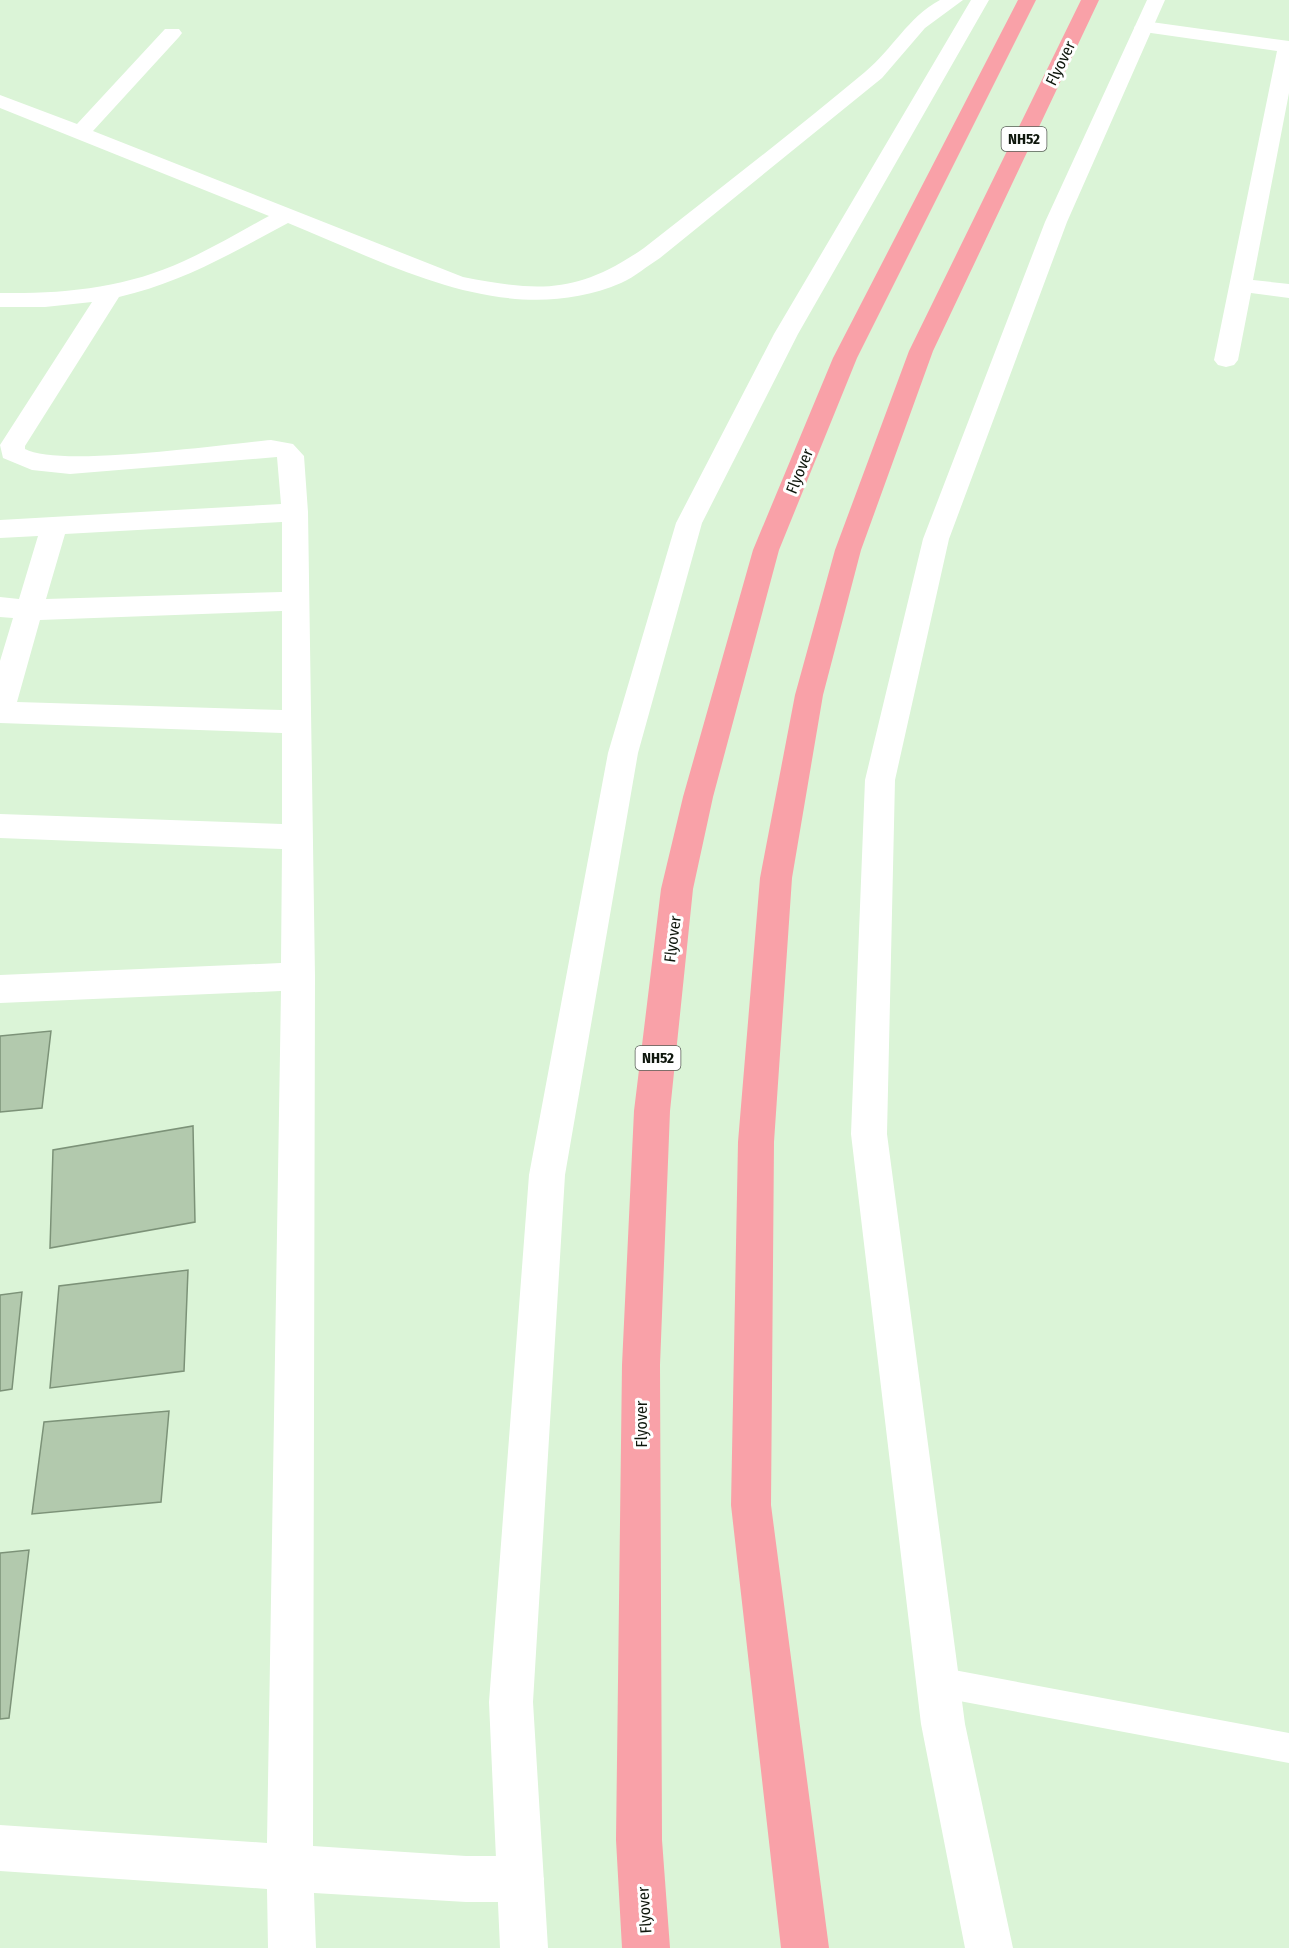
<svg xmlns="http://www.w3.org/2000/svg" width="1289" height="1948" font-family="'Fira Sans Condensed',sans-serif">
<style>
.building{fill:#b2c9ad;stroke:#7c9278;stroke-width:1.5}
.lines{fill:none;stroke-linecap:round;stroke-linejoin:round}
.lane{fill:#fff;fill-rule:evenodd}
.street{fill:#fff;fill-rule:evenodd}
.secondary{fill:#fff;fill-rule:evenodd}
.highway{fill:#f9a1a8;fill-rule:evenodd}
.labels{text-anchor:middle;stroke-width:6;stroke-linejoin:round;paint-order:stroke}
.shield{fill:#fff;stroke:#575d56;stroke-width:1.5}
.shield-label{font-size:15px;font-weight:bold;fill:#0f170d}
.street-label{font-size:16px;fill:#0f170d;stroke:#fff}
</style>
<rect width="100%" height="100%" fill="#dbf4d7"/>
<path class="building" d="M51 1031 42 1108 0 1112V1036Z
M193 1126 195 1222 50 1248 53 1150Z
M188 1270 184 1371 50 1388 59 1286Z
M22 1292 12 1389 0 1391V1295Z
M169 1411 161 1502 32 1514 44 1422Z
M29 1550 9 1718 0 1719V1553Z"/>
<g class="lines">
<path class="lane" d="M938 1667 1289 1733V1763L938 1697 928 1692 923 1682 928 1672Z"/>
<path class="street" d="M940 0H963L925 28 882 78 660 258C647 266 635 277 621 283 508 331 392 265 288 223 230 254 183 282 119 297L25 446V449C58 468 224 444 271 440L293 444 304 456 308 512 315 976 313 1846 466 1856H521L537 1863 544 1879 537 1895 521 1902H466L314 1893 316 1948H268L267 1889 0 1871V1825L267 1843 281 991 0 1003V975L281 963 282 849 0 838V814L282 824V733L0 723V661L13 618 0 617V597L19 599 38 536 0 538V520L281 504 277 457 70 474 32 470 3 458 0 445 92 302 45 307H0V293C63 294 126 288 184 261 213 248 241 231 269 216L0 108V95L77 124 165 29H179L182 33 179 37 93 131 463 277C540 292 577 294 644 248 718 190 793 132 865 72 893 49 907 18 940 0ZM282 522V592L46 599 65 534ZM282 611V710L17 702 40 620Z
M1144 21 1289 41V93L1253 280 1289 284V298L1251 293 1238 360 1234 365 1226 367 1218 365 1214 360 1277 51 1137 31 1134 27Z"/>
<path class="secondary" d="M971 0H989L798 334 702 523 638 753 565 1175 533 1702 548 1948H500L489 1702 529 1175 608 753 676 523 774 334Z
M1147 0H1165L1067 222 949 539 895 780 887 1134 965 1724 1013 1948H965L921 1724 851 1134 865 780 923 539 1045 222Z"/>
<path class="highway" d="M1018 0H1036L857 358 779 550 713 797 693 889 670 1111 660 1365 662 1840 670 1948H622L616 1840 622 1365 634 1111 661 889 683 797 753 550 833 358Z
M1081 0H1099L933 351 861 550 823 695 792 878 774 1142 771 1505 829 1948H781L731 1505 738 1142 760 878 795 695 835 550 909 351Z"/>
</g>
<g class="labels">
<g class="shield">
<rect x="1001.5" y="127" width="45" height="24" rx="4.5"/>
<rect x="635.5" y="1046" width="45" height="24" rx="4.5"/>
</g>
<g class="shield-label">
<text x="1024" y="144">NH52</text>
<text x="658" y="1063">NH52</text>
</g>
<g class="street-label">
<text transform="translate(1060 63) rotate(-64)" y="6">Flyover</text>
<text transform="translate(799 471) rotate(-68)" y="6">Flyover</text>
<text transform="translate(672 939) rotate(-83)" y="6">Flyover</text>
<text transform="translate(641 1424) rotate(-90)" y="6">Flyover</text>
<text transform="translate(644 1910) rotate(-94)" y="6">Flyover</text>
</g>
</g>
</svg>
